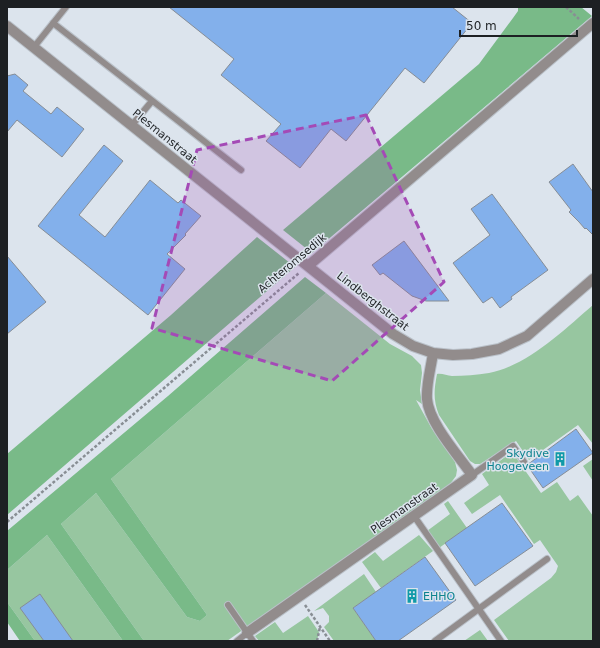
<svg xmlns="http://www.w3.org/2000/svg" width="600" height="648" font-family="'DejaVu Sans',sans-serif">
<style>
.green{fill:#97c6a0}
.forest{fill:#79ba88}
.building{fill:#83b0eb;stroke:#868d96}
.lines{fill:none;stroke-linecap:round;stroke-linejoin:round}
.lane-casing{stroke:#bac1c9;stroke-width:8}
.street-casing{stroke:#bac1c9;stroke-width:12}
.path{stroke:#888e94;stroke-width:2.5;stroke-dasharray:3 2;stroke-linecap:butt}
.lane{stroke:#928c8c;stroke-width:6}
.street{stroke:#928c8c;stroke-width:10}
.marked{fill:#a44ab6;fill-opacity:0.2;stroke:#a44ab6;stroke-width:3;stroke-dasharray:8 5;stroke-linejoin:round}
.labels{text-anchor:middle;stroke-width:3;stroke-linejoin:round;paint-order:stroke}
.street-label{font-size:11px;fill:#1d2023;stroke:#dce4ed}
.culture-label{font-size:11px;fill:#0d838f;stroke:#dce4ed;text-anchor:end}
</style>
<rect width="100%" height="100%" fill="#dce4ed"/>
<path class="green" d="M326 293 390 344 412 356 421 365 422 373 420 390 422 404 416 400 432 429 455 462 457 470 456 476 450 484 227 641H144L61 524 96 493 187 617 200 621 207 615 111 479Z
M593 305V444L578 425 529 460 516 441 480 464H475L470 461 439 415C433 400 434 390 437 374 442 373 447 376 452 376 464 376 477 375 489 373 527 366 564 330 593 305Z
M512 452 541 493 557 482 570 501 578 495 593 516V641H509L494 620 551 578 556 572 558 566 540 540 534 544 500 495 472 514 464 503 489 485 482 474Z
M593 459V481L583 466Z
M448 501 467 528 439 548 427 531 450 514 444 504Z
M47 535 123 641H35L7 602V570Z
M419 535 433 551 381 588 362 562 375 552 383 561Z
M364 574 376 592 353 608 376 641H334L324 627 329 622V616L323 608 314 611Z
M308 616 319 632 317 641H259L255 636 275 622 283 633Z
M480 630 488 641H464Z"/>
<path class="forest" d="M518 7H581L592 16 312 253 283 230 479 64 513 18 518 11Z
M257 237 295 267 7 515V454L171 315Z
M305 277 326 293 111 479 207 615 200 621 187 617 96 493 61 524 144 641H123L47 535 7 570V531L168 396Z
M7 602 35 641H20L7 622Z"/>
<path class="building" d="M169 7H452L472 23 424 83 405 68 346 141 331 129 300 168 266 141 281 124 221 75 234 59Z
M15 74 28 85 23 91 51 114 57 107 84 129 62 157 17 120 7 132V76Z
M104 145 123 161 79 215 105 237 150 180 178 203 181 200 201 216 185 234 186 235 167 254 185 269 148 315 38 226Z
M573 164 593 192V235L586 228 585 229 579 222 569 212 571 210 549 182Z
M492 194 548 270 511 297 512 299 500 308 492 297 483 303 453 263 490 235 471 209Z
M404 241 449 301H426L412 296 383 273 380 275 372 265Z
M7 256 46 302 7 334Z
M576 429 593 453 543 488 527 465Z
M502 503 533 546 475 586 445 543Z
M425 557 456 600 398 641H376L353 608Z
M40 594 56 617 73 641H44L20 608Z"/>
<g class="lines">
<defs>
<path id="lane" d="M53 23 241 170
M34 47 66 7
M132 125 152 101
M472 475 513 446 524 462
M414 516 501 641
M228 605 253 641
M237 641 247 633
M435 641 547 559"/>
<path id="street" d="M7 26 393 334 413 346 433 353 453 355 472 354 499 349 527 336 593 279
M308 266 593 23
M247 633 472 475C458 455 429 423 427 399 426 384 431 368 433 353"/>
</defs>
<use href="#lane" class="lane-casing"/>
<use href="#street" class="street-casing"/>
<path class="path" d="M566 7 579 19
M7 522 299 273
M305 605 330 641
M317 641 320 627"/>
<use href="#lane" class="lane"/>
<use href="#street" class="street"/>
</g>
<path class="marked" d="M366 115 444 282 332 381 152 328 197 150Z"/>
<defs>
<symbol id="building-bare" viewBox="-9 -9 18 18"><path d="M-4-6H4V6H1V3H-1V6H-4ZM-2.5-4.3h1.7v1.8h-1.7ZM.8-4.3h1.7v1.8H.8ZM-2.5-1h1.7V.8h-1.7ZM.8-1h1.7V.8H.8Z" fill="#0f9aa8" stroke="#dce4ed" stroke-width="2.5" paint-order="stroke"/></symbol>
</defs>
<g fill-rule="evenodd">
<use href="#building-bare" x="550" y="449" width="20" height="20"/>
<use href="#building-bare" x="402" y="586" width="20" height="20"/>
</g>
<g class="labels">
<g class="street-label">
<text transform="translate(165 136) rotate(39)" y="4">Plesmanstraat</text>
<text transform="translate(292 263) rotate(-40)" y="4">Achteromsedijk</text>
<text transform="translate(373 301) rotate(38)" y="4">Lindberghstraat</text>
<text transform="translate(404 508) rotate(-35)" y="4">Plesmanstraat</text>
</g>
<g class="culture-label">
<text x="549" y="457">Skydive<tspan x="549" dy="13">Hoogeveen</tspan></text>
<text x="423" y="600" text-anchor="start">EHHO</text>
</g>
</g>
<rect width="600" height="648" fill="none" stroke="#1d2023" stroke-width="16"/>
<path d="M460 30v6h117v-6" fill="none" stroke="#1d2023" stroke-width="2"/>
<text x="466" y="30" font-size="12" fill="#1d2023" stroke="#dce4ed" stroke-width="3" paint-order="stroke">50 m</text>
</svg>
